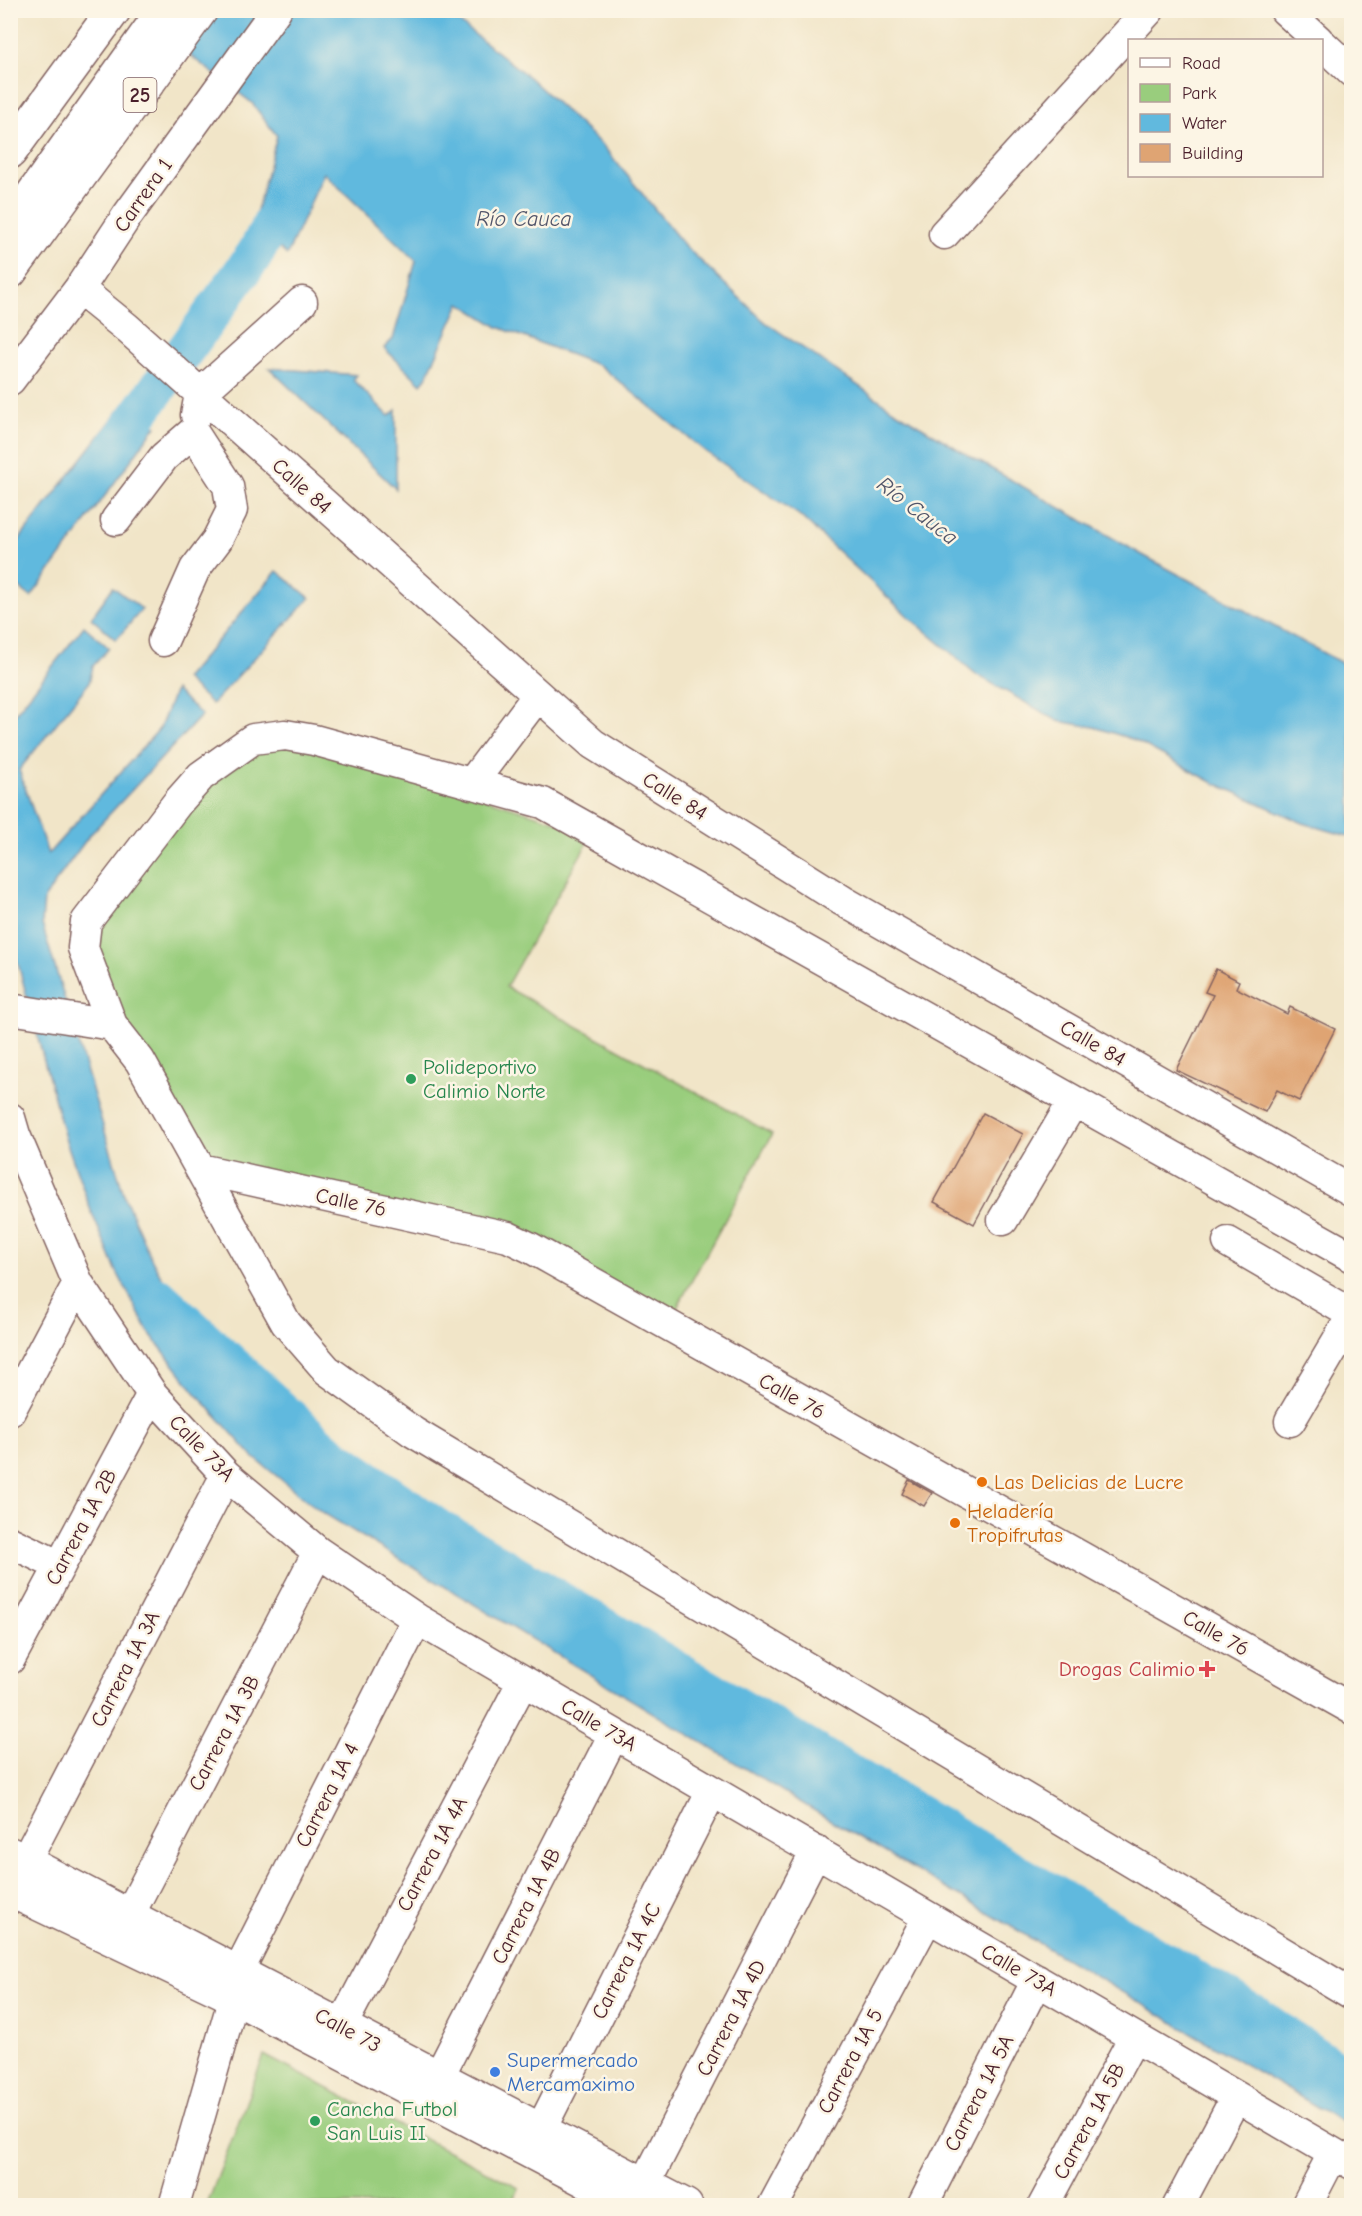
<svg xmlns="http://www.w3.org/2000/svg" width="1362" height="2216" font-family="'Comic Neue',sans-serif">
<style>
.green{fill:#99cd7d;stroke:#727654;stroke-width:1.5}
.water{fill:#61b9de;stroke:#566c84;stroke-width:1.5}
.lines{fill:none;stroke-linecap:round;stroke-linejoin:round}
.river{stroke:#61b9de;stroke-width:38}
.building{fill:#dfa473}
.minor-casing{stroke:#846462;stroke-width:33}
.major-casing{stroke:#846462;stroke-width:36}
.highway-casing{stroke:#846462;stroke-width:36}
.minor{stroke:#fff;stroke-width:30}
.major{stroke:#fff;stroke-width:33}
.highway{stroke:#fff;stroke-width:33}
.leisure-dot{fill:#2e9e5b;stroke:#fcf5e5;stroke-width:2}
.food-dot{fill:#e8710a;stroke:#fcf5e5;stroke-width:2}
.health-dot{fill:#e0444e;stroke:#fcf5e5;stroke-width:2}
.shop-dot{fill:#3f7fe0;stroke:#fcf5e5;stroke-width:2}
.labels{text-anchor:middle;stroke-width:5;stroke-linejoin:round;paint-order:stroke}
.shield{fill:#fcf5e5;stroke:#7f5f63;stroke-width:1.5}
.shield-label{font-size:20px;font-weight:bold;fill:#4a1f2b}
.street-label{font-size:21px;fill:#4a1f2b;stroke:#fcf5e5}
.leisure-label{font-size:21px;fill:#27864d;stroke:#fcf5e5;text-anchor:start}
.food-label{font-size:21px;fill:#c56008;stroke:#fcf5e5;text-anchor:start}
.health-label{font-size:21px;fill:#be3a42;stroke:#fcf5e5;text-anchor:end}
.shop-label{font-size:21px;fill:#366cbe;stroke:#fcf5e5;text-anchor:start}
.water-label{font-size:22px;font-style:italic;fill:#52556a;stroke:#fcf5e5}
</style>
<rect width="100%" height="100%" fill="#fcf5e5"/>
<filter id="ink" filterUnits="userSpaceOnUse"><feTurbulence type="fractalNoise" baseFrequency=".0167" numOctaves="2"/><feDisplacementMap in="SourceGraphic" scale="12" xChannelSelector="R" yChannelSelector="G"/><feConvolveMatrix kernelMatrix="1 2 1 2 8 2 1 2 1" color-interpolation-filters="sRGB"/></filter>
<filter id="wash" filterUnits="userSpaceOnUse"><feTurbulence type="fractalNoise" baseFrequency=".008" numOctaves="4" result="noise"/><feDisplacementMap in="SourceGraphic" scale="24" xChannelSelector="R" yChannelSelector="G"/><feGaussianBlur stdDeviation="1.35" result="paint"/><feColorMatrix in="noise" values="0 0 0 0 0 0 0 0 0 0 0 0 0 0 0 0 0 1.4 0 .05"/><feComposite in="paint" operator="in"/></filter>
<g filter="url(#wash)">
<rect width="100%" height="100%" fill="#f1e5c8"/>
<path class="green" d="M285 735 593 833 506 987 772 1134 667 1326 531 1248 200 1169 161 1097 84 933 178 802Z
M264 2055 519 2188 512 2205H207Z"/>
<path class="water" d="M132 11H445L530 78 604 147 685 246 765 322 894 410 966 454 1137 552 1351 668V837L1303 823 1212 782 1135 740 1094 727 1058 721 977 675 909 617 799 515 706 452 600 366 498 327 460 303 426 378 421 384 384 348 393 339 416 261 324 173 287 255 253 225 277 136 252 103Z
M269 368 357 375 353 380 389 416 396 410V489Z
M127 400 156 426 31 597 11 581V550Z
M277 571 310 598 212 704 185 679Z
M113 587 142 609 116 640 91 618Z
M84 626 109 648 93 666 89 683 19 770 48 854 160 728 175 690 202 715 89 836 64 870 44 899 42 924 125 1198 149 1254 180 1311 223 1368 278 1429 341 1481 839 1782 1351 2084V2127L820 1814 320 1511 252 1456 194 1391 148 1331 116 1270 91 1211 65 1138 11 938 10 720Z"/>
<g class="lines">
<path class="river" d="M110 454 255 254 290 189
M158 1296 323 1448 437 1527 1256 2015 1352 2081"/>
</g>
<g id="blocks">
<path class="building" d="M1216 969 1239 981 1236 988 1287 1014 1290 1007 1335 1029 1299 1101 1277 1090 1265 1112 1176 1070 1213 995 1205 992Z
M983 1113 1023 1134 974 1224 934 1202Z
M909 1480 932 1493 924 1506 902 1494Z"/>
</g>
</g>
<g filter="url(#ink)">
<use href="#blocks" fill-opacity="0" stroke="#846462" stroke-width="1.5"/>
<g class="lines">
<defs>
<path id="minor" d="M1285 10 1318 40
M1322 44 1352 72
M944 234 1149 10
M79 289 127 328 593 744 843 901 1352 1191
M10 380 79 289 127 216 276 10
M196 415 200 394 302 302
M116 520 164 457 193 432 228 486 232 510 217 540 195 569 163 641
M471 784 538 695
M10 1009 112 1025
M10 1118 15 1135 78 1283 152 1394 226 1475 318 1552 417 1619 1352 2164
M200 1169 508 1237 531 1248 1352 1709
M1003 1220 1073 1102
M1228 1242 1352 1314
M1352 1257 543 803 314 740 285 735 253 739 201 776 178 802 86 922 83 948 112 1025 140 1061 286 1323 327 1370 413 1432 1352 1994
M10 1411 78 1283
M1290 1421 1352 1316
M10 1542 60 1566
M10 1659 152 1394
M25 1862 226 1475
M129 1915 318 1552
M238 1972 417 1619
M341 2027 523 1681
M438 2078 614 1734
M540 2131 712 1791
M645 2184 816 1851
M174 2206 234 1997
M773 2206 928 1917
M922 2206 1037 1980
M1043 2206 1134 2037
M1178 2206 1236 2097
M1306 2206 1333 2154"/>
<path id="major" d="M10 1854 686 2206
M10 1890 234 1997 634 2206"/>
<path id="highway" d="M10 152 114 10
M10 226 164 10
M10 272 201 10"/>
</defs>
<use href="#minor" class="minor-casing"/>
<use href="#major" class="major-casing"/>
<use href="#highway" class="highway-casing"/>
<use href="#minor" class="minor"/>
<use href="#major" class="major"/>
<use href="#highway" class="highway"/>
</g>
</g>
<g class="leisure-dot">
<circle cx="411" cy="1079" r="6"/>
<circle cx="315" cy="2121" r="6"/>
</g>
<g class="food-dot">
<circle cx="982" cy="1482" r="6"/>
<circle cx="955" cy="1523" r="6"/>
</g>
<path class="health-dot" d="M1204 1660h6v6h6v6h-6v6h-6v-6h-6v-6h6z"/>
<circle class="shop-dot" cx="495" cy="2072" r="6"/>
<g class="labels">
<rect class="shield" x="123.5" y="78" width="33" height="34" rx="4.5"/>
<g class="shield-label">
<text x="140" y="102">25</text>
</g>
<g class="street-label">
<text transform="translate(143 195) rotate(-55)" y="7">Carrera 1</text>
<text transform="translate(302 486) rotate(42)" y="7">Calle 84</text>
<text transform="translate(675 796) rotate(32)" y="7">Calle 84</text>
<text transform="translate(1093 1043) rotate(30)" y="7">Calle 84</text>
<text transform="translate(351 1202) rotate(12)" y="7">Calle 76</text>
<text transform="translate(792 1396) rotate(29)" y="7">Calle 76</text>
<text transform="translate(202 1448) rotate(46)" y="7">Calle 73A</text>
<text transform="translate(81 1527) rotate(-62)" y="7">Carrera 1A 2B</text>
<text transform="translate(1216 1633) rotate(29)" y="7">Calle 76</text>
<text transform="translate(125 1669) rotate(-63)" y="7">Carrera 1A 3A</text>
<text transform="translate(599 1725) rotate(30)" y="7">Calle 73A</text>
<text transform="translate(224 1733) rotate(-62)" y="7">Carrera 1A 3B</text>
<text transform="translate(327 1795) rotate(-63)" y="7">Carrera 1A 4</text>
<text transform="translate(432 1854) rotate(-62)" y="7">Carrera 1A 4A</text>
<text transform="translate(526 1906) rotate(-63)" y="7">Carrera 1A 4B</text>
<text transform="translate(626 1961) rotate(-63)" y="7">Carrera 1A 4C</text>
<text transform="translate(1019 1970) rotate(30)" y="7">Calle 73A</text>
<text transform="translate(731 2018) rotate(-63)" y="7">Carrera 1A 4D</text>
<text transform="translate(348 2030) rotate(28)" y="7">Calle 73</text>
<text transform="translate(850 2061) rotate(-62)" y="7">Carrera 1A 5</text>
<text transform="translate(979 2093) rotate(-63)" y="7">Carrera 1A 5A</text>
<text transform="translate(1089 2121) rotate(-62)" y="7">Carrera 1A 5B</text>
</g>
<g class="leisure-label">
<text x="423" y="1074">Polideportivo<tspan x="423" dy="24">Calimio Norte</tspan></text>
<text x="327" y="2116">Cancha Futbol<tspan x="327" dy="24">San Luis II</tspan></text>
</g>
<g class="food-label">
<text x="994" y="1489">Las Delicias de Lucre</text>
<text x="967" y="1518">Heladería<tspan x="967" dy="24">Tropifrutas</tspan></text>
</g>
<g class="health-label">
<text x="1195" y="1676">Drogas Calimio</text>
</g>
<g class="shop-label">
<text x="507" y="2067">Supermercado<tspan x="507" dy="24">Mercamaximo</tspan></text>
</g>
<g class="water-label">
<text x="524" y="226">Río Cauca</text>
<text transform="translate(918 510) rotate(38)" y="8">Río Cauca</text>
</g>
</g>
<rect width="1362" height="2216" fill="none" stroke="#fcf5e5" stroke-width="36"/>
<rect x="1128" y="39" width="195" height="138" fill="#fcf5e5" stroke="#b59f9b" stroke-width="1.5"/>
<rect x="1140" y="58" width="30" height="9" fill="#ffffff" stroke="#b59f9b" stroke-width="1.5"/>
<text x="1182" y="69" font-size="18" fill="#4a1f2b">Road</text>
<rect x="1140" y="84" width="30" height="18" fill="#99cd7d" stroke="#b59f9b" stroke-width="1.5"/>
<text x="1182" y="99" font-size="18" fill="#4a1f2b">Park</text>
<rect x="1140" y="114" width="30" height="18" fill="#61b9de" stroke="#b59f9b" stroke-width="1.5"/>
<text x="1182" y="129" font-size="18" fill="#4a1f2b">Water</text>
<rect x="1140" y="144" width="30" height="18" fill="#dfa473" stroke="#b59f9b" stroke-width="1.5"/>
<text x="1182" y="159" font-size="18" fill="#4a1f2b">Building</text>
</svg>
